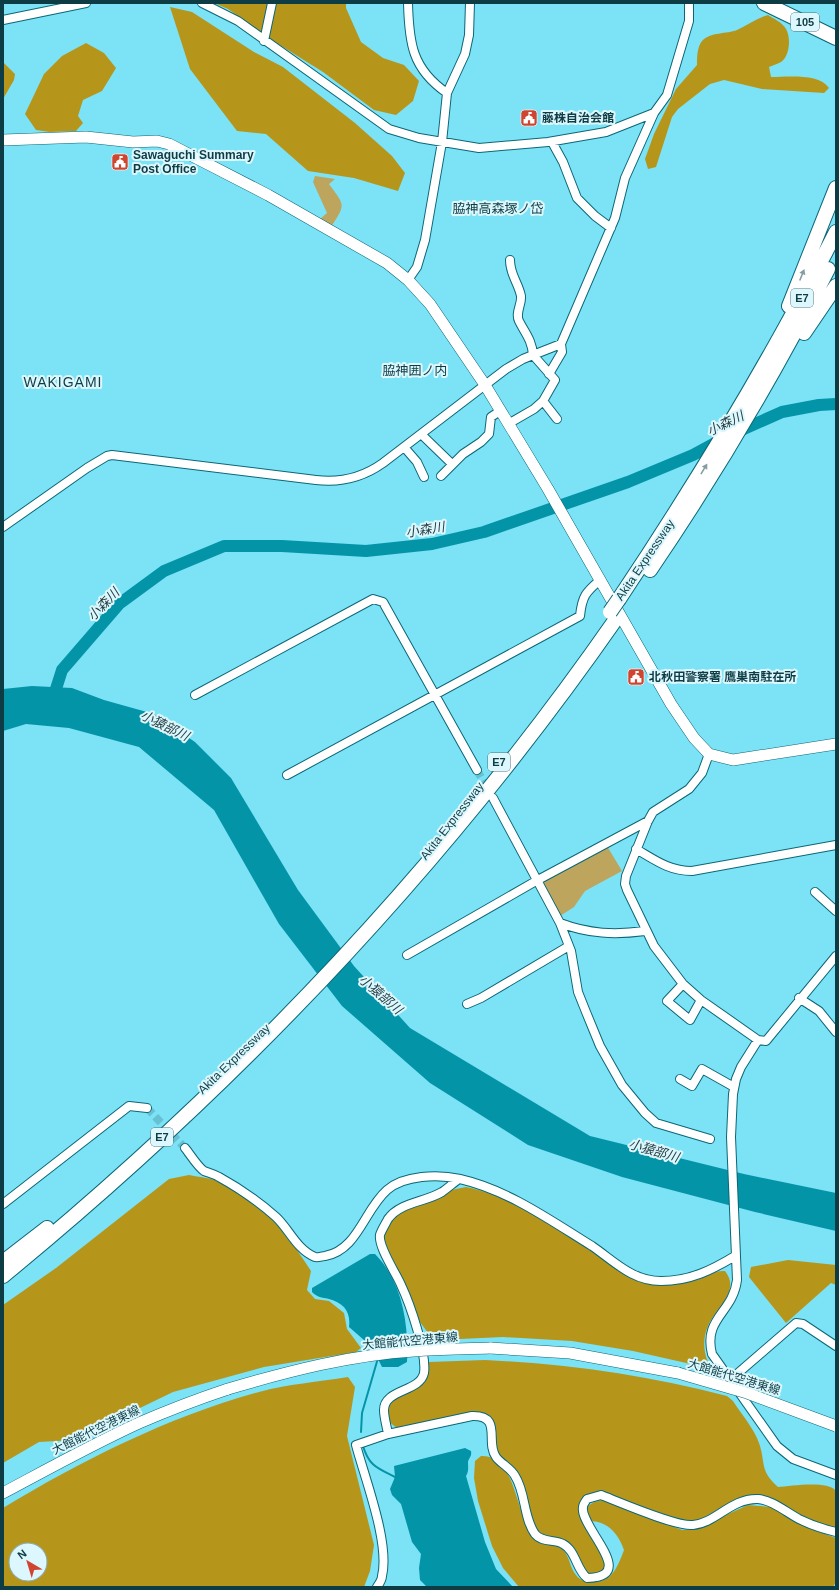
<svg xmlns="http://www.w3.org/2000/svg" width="839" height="1590" font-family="Helvetica,'Noto Sans JP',sans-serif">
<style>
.green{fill:#bda55d}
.forest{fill:#b6951b;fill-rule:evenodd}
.water{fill:#0494a8}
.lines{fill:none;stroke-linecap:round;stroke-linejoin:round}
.stream{stroke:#0494a8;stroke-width:2}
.river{stroke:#0494a8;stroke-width:12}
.street-tunnel{stroke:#66c1d2;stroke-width:8;stroke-dasharray:8 4;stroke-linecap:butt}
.street-casing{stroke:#0b6776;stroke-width:10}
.secondary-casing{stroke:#0b6776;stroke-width:12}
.highway-casing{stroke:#0b6776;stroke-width:16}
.street{stroke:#fff;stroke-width:8}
.secondary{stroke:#fff;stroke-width:11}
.highway{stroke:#fff;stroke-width:14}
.secondary-bridge-casing{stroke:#0b6776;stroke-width:12;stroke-linecap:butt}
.highway-bridge-casing{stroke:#0b6776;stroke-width:16;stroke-linecap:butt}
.secondary-bridge{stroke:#fff;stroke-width:11}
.highway-bridge{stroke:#fff;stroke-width:14}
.oneway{fill:#869ea2}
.labels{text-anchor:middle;stroke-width:4;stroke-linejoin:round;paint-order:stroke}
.shield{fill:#dcf7fd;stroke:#4c747c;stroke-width:1}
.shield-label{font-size:11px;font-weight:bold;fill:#0e3c44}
.poi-label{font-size:12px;font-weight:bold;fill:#0e3c44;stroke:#dcf7fd;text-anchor:start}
.street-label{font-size:12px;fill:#0e3c44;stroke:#dcf7fd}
.neighbourhood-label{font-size:13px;fill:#0e3c44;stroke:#dcf7fd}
.water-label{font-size:13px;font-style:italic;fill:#263f44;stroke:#dcf7fd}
.quarter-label{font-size:14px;letter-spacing:1px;fill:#0e3c44;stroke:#dcf7fd}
</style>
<rect width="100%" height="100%" fill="#7ce2f6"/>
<path class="green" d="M315 176 335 179 329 184C345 206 346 204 331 227L319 220 327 213 313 182Z
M607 846 622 871 585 891 574 907 560 916 541 882Z"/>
<path class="forest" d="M214 3H346V8L361 42 383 58 404 65 419 81 413 101 396 115 374 110 323 72 275 42 228 9Z
M170 7 192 12 254 52 283 67 355 123 392 156 405 173 398 191 354 178 308 171 266 134 237 131 190 69Z
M768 15C774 19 782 22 786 29 791 37 790 56 781 62 778 64 773 65 769 67L771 77C788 77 819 73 829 88L824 93 762 89 724 80 710 84 678 109 672 117 656 167 648 169 645 159 654 134 676 89 697 65C697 58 697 47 702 41 710 32 727 34 737 30 748 25 757 18 768 15Z
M86 43 104 53 116 68 102 91 83 100 78 116 83 123 76 131 50 132 36 130 25 114 44 74 62 56Z
M3 62 15 74 14 80 3 99Z
M189 1175C199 1177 211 1178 220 1182 260 1199 288 1235 311 1271L307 1290 315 1299 329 1301 344 1313 347 1329 361 1348 356 1352 264 1367 173 1392 74 1440 39 1442 3 1463V1305L56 1268 169 1179Z
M466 1187C509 1195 567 1232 604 1257 620 1269 626 1278 648 1283 663 1286 682 1283 696 1280 707 1277 714 1270 725 1271 741 1291 716 1308 708 1326 703 1337 703 1351 708 1362L704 1367 633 1351 572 1341 503 1337 439 1340 428 1333 420 1322 404 1281 385 1248 384 1235 391 1220 404 1210 451 1190Z
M788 1260 836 1265V1285L831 1283 786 1323 749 1277 751 1267Z
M485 1360C568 1364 647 1375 727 1396L733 1401C740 1412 755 1430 759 1443 766 1463 759 1470 778 1487 791 1486 828 1480 836 1491V1529L793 1514 769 1498 731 1502 696 1522H686L599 1491C587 1495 581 1498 578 1510L604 1555 605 1567 600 1574H586L572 1548 542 1536 537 1532 518 1475 498 1455 488 1417 398 1428C381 1421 387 1403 400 1394 403 1393 407 1393 409 1391 416 1386 424 1369 429 1362Z
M348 1377 355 1387 347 1436 374 1545 370 1571 364 1587H3V1508C81 1461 170 1416 259 1392 287 1384 319 1382 348 1377ZM16 1550H40V1574H16Z
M481 1456C517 1454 515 1517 534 1537 542 1546 556 1542 564 1551 570 1558 570 1568 576 1575 583 1585 603 1584 611 1575 617 1569 621 1558 624 1550 619 1535 609 1522 591 1521L588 1518 586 1510C590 1501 599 1500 607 1501L682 1530H693L748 1505 760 1506 771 1507 814 1530 836 1538V1582L833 1587H519L503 1568 492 1546 478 1501 474 1478 475 1461Z"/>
<path class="water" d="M32 686 72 688 104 700 154 714 195 742 231 778 298 890 354 966 410 1028 590 1136 744 1174 836 1193V1231L755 1212 622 1177 528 1145 430 1083 342 1006 279 924 214 810 139 747 69 728 26 724 3 731V689Z
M370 1254H375C402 1281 409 1324 407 1362L398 1367H382L372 1347 349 1327C351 1312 344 1303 329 1299 321 1297 318 1298 312 1292V1288Z
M465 1448 471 1451C472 1457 469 1457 468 1462 468 1467 469 1471 466 1476L485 1542 496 1569 513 1587H427L420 1580 419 1568 421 1554 412 1542 401 1504 392 1495 390 1489 395 1477 394 1466Z"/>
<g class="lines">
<path class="stream" d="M361 1432 362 1413 378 1358
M363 1446C369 1466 377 1468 395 1477"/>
<path class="river" d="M55 692 62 670 119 604 164 571 224 546H282L366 551 432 544 484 532 628 482 693 455 728 436 782 412 819 405 836 404"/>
<path class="street-tunnel" d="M477 770 489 792
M147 1108 185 1148"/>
<defs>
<path id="street" d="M202 3 238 21 389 129 419 138 479 148 548 142 606 132 654 113
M408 3C409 43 412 69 447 93
M3 20 86 3
M264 41 272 3
M552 142 563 162 577 198 595 216 611 228
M510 260C510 275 518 282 521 296 522 304 515 313 519 321 525 333 532 340 533 355L561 344 615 218 625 178 654 113 667 95 689 21V3
M408 280 417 267 425 240 442 142 447 93 465 54 469 35 470 3
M549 374 562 352 561 344
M508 424 534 409 543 401
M421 434 452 464
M404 447 417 462 424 477
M441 476 463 454 481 442 489 434 491 417 500 411
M3 527 87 468 107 456 112 455 316 480C341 483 362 478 383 463L506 369 523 359 533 355 555 380 543 401 557 419
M195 695 373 599 383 602 477 770
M709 754 702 773 689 789 653 812 648 821 626 876 625 884 627 890 654 946 683 984 701 1000 758 1040 766 1041 836 956
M287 775 580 616C582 596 586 592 600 580
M493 798 560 923 571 951 578 992 586 1012 600 1046 622 1085 645 1113 656 1123 710 1139
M636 849C655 860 669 871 692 871L836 845
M815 892 836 911
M560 923C589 934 615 935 645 931
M407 955 536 881 648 821
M683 984 667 1001 690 1020 701 1000
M799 998 819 1011 836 1032
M467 1004 481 998 569 946
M758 1040 741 1067 736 1079 733 1094 731 1137 737 1280C733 1313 703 1318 712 1354L777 1446 793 1459 836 1475
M680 1079 692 1086 702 1069 734 1087
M185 1148C190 1154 197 1166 204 1171 209 1173 214 1174 219 1177 239 1188 259 1202 276 1217 289 1229 297 1250 315 1257 318 1258 322 1256 325 1256 358 1250 364 1210 387 1190 404 1175 438 1174 460 1179 508 1190 550 1220 592 1246 614 1261 632 1281 661 1281 690 1281 712 1270 735 1256
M3 1204 129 1106 147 1108
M730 1380 796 1323 803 1324 836 1346
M388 1434C387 1427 384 1418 384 1410 384 1389 420 1392 424 1373 427 1353 410 1304 401 1285 396 1273 378 1247 380 1235 381 1231 386 1223 388 1219 400 1202 426 1202 442 1192 448 1188 453 1183 459 1179
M377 1587C379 1584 382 1580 382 1576 390 1543 365 1479 356 1445L388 1434 472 1416C503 1415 485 1442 496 1457 501 1464 511 1468 515 1476 526 1493 523 1517 535 1534 542 1543 555 1539 563 1544 576 1551 576 1569 587 1578 640 1577 579 1527 583 1507 583 1504 586 1501 587 1499L601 1495C619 1502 677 1527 693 1525 716 1523 731 1498 758 1499 772 1500 786 1512 799 1519 811 1525 823 1529 836 1532"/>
<path id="secondary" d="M3 140 86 137 133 142 157 141 169 144 268 195 387 263 408 280 430 304 485 385 548 489 671 704 694 738 709 754 733 760 836 744
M490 1348 570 1353 678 1373
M3 1493C48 1469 93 1444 139 1423 169 1410 198 1399 228 1389"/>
<path id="highway" d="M764 3 836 38
M789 306 836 188
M804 333 836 286
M650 570C716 473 775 373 828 269
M619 599C699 479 771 360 836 232
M3 1262 47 1228
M3 1276C236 1085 444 866 616 619"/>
</defs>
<use href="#street" class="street-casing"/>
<use href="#secondary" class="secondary-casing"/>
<use href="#highway" class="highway-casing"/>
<use href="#street" class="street"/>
<use href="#secondary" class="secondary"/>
<use href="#highway" class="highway"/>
<defs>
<path id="secondary-bridge" d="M678 1373 747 1393 836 1426
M228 1389C289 1371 351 1355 414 1351 439 1349 465 1349 490 1348"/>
<path id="highway-bridge" d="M610 612 619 599"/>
</defs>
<use href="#secondary-bridge" class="secondary-bridge-casing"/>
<use href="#highway-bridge" class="highway-bridge-casing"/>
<use href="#secondary-bridge" class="secondary-bridge"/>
<use href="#highway-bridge" class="highway-bridge"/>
</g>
<defs><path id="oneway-solid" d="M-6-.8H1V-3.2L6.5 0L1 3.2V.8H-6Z"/></defs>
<g class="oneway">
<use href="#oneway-solid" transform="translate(802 275) rotate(-68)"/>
<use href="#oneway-solid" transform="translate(704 469) rotate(-59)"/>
</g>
<defs>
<symbol id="civic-square" viewBox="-11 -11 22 22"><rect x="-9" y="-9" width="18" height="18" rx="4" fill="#d0452f" stroke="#dcf7fd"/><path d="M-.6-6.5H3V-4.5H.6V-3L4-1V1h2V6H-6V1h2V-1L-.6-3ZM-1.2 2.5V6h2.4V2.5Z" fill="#fff"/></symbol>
</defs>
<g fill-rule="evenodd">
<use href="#civic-square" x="519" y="108" width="20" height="20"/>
<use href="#civic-square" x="110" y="152" width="20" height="20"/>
<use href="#civic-square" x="626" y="667" width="20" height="20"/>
</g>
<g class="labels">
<g class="shield">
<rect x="791" y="13" width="28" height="18" rx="3"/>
<rect x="791" y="289" width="22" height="18" rx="3"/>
<rect x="488" y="753" width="22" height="18" rx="3"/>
<rect x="151" y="1128" width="22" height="18" rx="3"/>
</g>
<g class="shield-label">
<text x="805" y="26">105</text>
<text x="802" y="302">E7</text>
<text x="499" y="766">E7</text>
<text x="162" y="1141">E7</text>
</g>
<g class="poi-label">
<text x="542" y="122">藤株自治会館</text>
<text x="133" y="159">Sawaguchi Summary<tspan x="133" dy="14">Post Office</tspan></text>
<text x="649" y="681">北秋田警察署 鷹巣南駐在所</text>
</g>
<g class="street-label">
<text transform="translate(645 560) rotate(-56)" y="4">Akita Expressway</text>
<text transform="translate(452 821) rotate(-52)" y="4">Akita Expressway</text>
<text transform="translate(234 1059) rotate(-44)" y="4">Akita Expressway</text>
<text transform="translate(410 1341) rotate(-5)" y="4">大館能代空港東線</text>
<text transform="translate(734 1377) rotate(17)" y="4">大館能代空港東線</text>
<text transform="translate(96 1430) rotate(-26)" y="4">大館能代空港東線</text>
</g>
<g class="neighbourhood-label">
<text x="498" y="213">脇神高森塚ノ岱</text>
<text x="415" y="375">脇神囲ノ内</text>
</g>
<g class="water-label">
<text transform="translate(725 423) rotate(-26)" y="5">小森川</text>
<text transform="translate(425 529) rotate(-9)" y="5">小森川</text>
<text transform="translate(103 604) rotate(-46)" y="5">小森川</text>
<text transform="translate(165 725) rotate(26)" y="5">小猿部川</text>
<text transform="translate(381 994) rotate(41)" y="5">小猿部川</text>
<text transform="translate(654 1150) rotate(16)" y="5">小猿部川</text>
</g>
<g class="quarter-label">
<text x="63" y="387">WAKIGAMI</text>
</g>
</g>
<rect width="839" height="1590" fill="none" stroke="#0e3c44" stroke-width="8"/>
<g transform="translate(28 1562) rotate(322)"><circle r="19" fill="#dcf7fd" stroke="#8aacb3"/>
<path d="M0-3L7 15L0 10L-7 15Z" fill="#d0452f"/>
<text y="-6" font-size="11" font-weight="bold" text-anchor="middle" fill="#0e3c44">N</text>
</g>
</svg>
